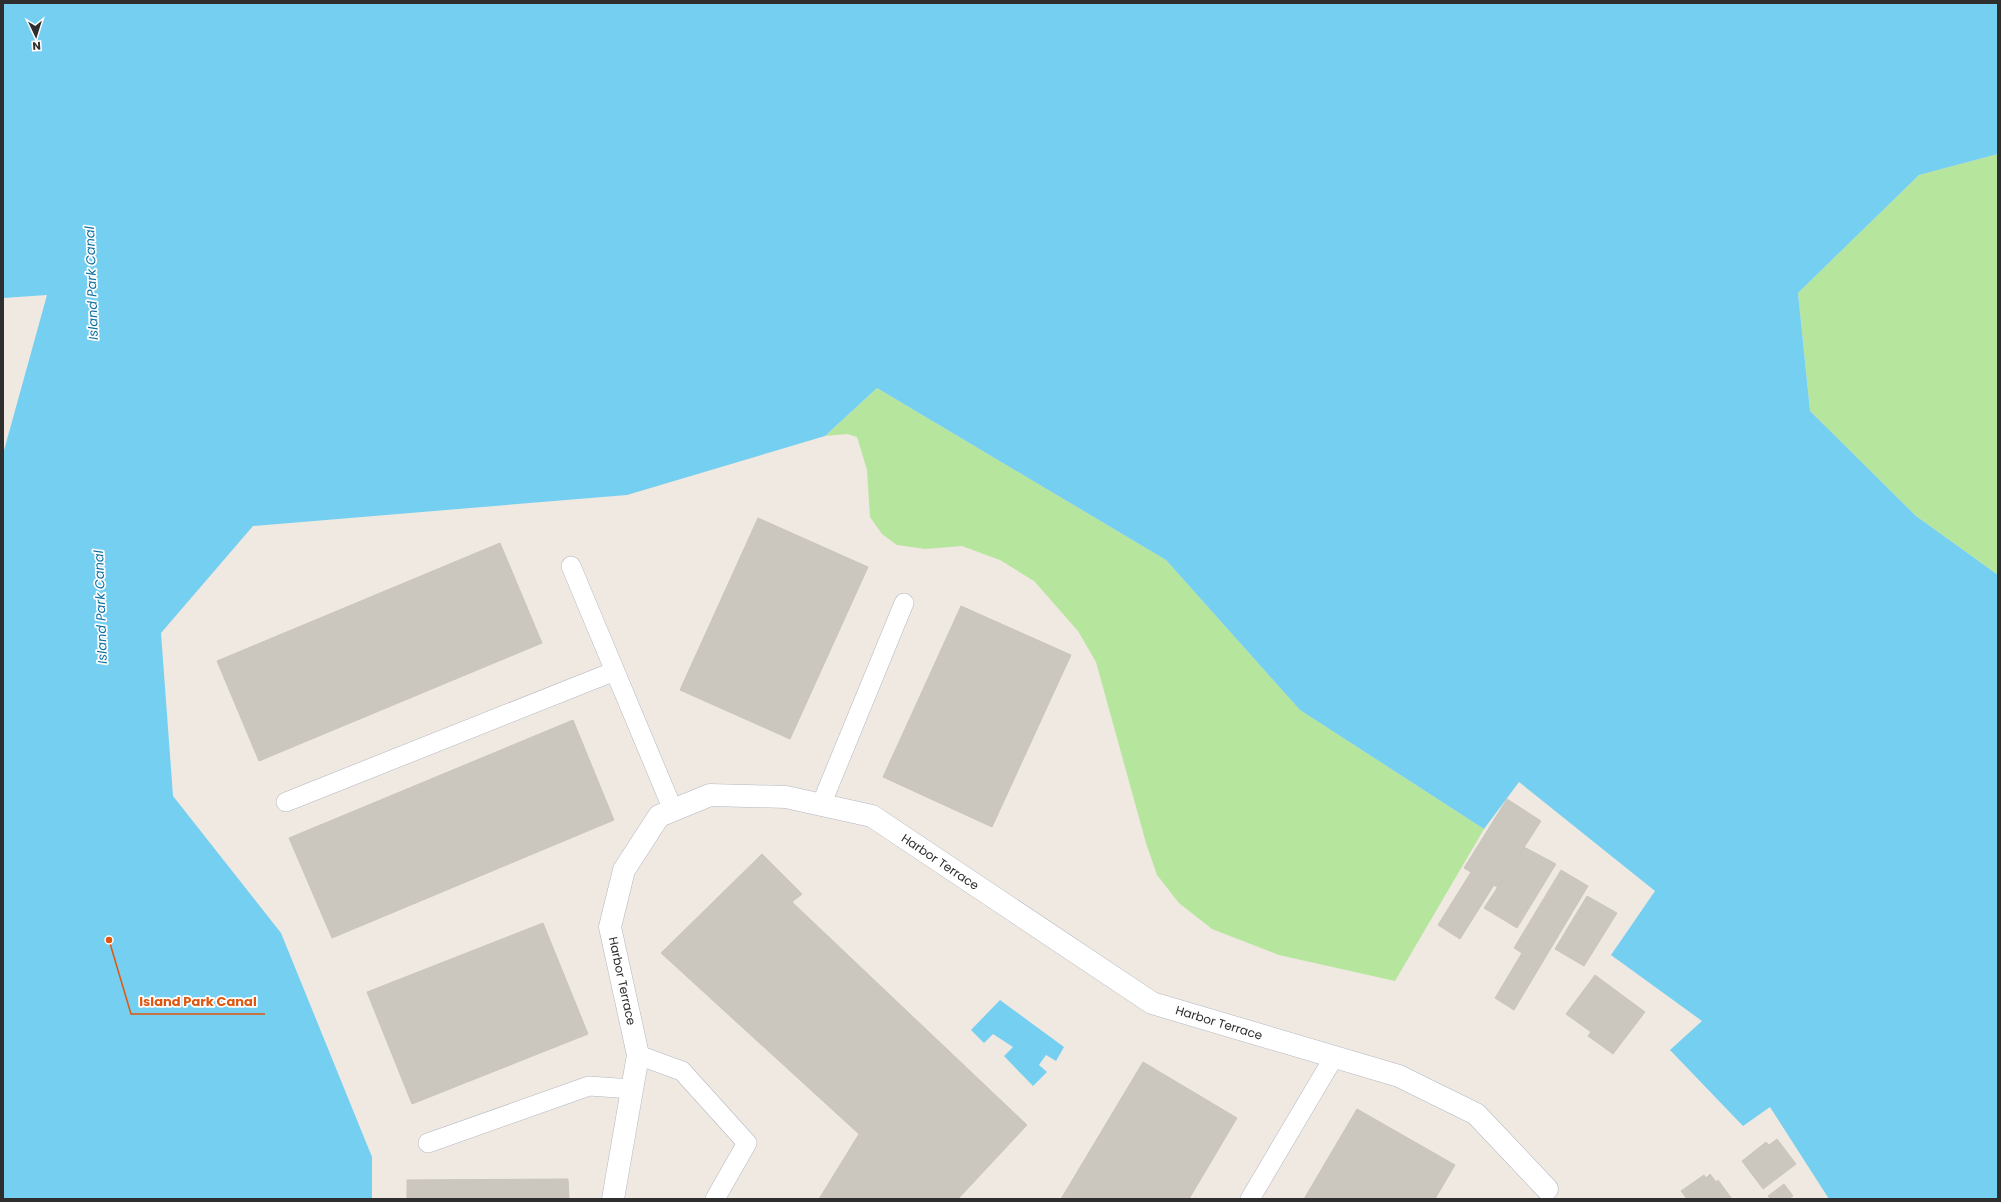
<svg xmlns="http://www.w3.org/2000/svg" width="2001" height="1202" font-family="Poppins,sans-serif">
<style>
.green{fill:#b6e59e}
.water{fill:#75cff0}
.building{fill:#cbc7bf;stroke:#cbc5ba}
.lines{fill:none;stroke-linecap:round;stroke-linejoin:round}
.lane-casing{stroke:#b4b7c1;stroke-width:20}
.street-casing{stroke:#b4b7c1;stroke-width:23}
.lane{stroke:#fff;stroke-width:19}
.street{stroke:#fff;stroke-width:22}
.labels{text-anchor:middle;stroke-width:3.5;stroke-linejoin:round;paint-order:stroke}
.street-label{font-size:12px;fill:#2e2e2e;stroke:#fff}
.water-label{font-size:13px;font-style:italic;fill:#0d6fa3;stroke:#fff}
.leader{fill:none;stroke:#df570e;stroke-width:1.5}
.callout-dot{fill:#df570e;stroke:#fff;stroke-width:1.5}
.callout-label{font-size:13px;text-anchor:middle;font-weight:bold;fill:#df570e;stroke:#fff;stroke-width:3.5;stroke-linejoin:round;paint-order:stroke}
</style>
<rect width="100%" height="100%" fill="#efe9e1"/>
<path class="green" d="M1998 154V575L1916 516 1810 411 1798 293 1919 175Z
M877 388 1166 560 1300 710 1484 829 1395 981 1279 955 1212 929 1179 903 1157 875 1146 843 1096 662 1078 631 1034 581 1000 560 962 546 925 549 897 545 882 534 870 517 867 470 857 437 847 434 825 436Z"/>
<path class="water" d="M3 3H1998V154L1919 175 1798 293 1810 411 1916 516 1998 575V1199H1829L1770 1107 1743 1126 1670 1050 1702 1021 1611 955 1655 891 1519 782 1484 829 1300 710 1166 560 877 388 825 436 627 495 253 526 161 633 173 796 281 933 372 1157V1199H3V454L47 295 3 298Z
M1000 1000 1064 1047 1056 1061 1046 1055 1039 1065 1047 1072 1033 1086 1004 1056 1013 1047 993 1034 984 1043 971 1030Z"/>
<path class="building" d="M758 518 868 567 790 739 680 690Z
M500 543 542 643 259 761 217 661Z
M961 606 1071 655 992 827 883 777Z
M573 720 614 820 332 938 289 838Z
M1507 799 1541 821 1498 888 1494 885 1460 939 1438 925 1471 872 1464 868Z
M1524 847 1556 864 1517 928 1484 908Z
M762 854 802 894 792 902 1027 1125 958 1199H819L859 1134 661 953Z
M1561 870 1588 886 1514 1010 1495 998 1522 953 1514 948Z
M1587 896 1617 913 1584 966 1555 949Z
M543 923 588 1034 412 1104 367 992Z
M1595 975 1645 1012 1613 1054 1588 1036 1591 1032 1566 1014Z
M1143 1062 1237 1118 1189 1199H1061Z
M1357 1109 1455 1165 1435 1199H1304Z
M1777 1139 1796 1164 1763 1189 1742 1161 1766 1142 1769 1145Z
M1710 1174 1716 1182 1718 1180 1732 1199H1687L1681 1191 1704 1175 1706 1178Z
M568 1179 569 1199H407V1180Z
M1784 1184 1793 1196 1788 1199H1771L1768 1196Z"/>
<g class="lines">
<defs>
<path id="lane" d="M571 566 673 810
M286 802 615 671
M821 805 904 603
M638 1055 682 1071 747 1143 715 1199
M428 1143 589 1086 632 1089
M1250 1199 1334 1057"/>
<path id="street" d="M613 1199 638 1055 610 927 624 870 659 816 710 795 786 797 872 816 1152 1003 1399 1076 1476 1114 1547 1189"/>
</defs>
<use href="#lane" class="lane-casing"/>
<use href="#street" class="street-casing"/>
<use href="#lane" class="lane"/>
<use href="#street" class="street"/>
</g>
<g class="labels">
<g class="street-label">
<text transform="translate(940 862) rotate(34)" y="4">Harbor Terrace</text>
<text transform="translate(622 981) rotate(78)" y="4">Harbor Terrace</text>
<text transform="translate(1219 1023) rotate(17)" y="4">Harbor Terrace</text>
</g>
<g class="water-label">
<text transform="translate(91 283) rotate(-92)" y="5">Island Park Canal</text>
<text transform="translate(100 607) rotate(-92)" y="5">Island Park Canal</text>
</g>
</g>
<path class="leader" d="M109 940L131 1014H265"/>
<circle class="callout-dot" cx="109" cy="940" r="4"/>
<g class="callout-label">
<text x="198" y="1006">Island Park Canal</text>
</g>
<rect width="2001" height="1202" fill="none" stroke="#2e2e2e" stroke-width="8"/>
<g transform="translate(36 36) rotate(176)" stroke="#ffffff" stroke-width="3" paint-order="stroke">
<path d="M0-3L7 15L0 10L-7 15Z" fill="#2e2e2e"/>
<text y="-6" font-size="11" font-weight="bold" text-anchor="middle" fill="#2e2e2e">N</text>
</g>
</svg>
